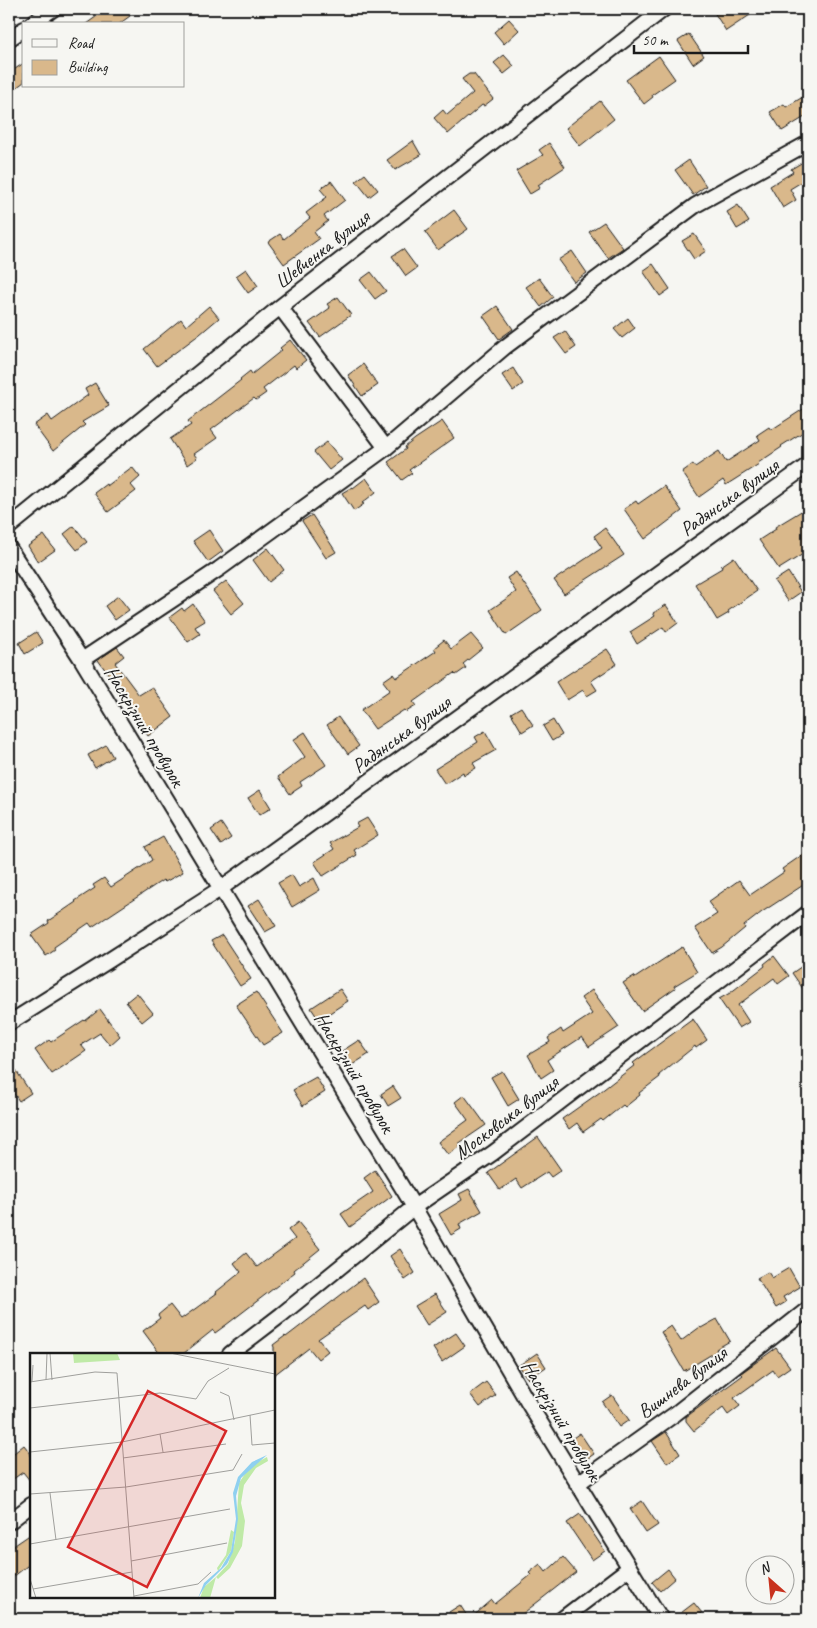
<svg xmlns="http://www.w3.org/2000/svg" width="817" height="1628" font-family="Caveat,sans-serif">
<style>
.building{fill:#d9b88b;stroke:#1c1c1c}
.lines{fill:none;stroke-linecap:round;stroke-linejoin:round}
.street-casing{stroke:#1c1c1c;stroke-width:18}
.street{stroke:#f6f6f2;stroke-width:14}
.labels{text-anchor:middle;stroke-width:4;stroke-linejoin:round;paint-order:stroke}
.street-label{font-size:20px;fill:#1c1c1c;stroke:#f6f6f2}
.inset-road{fill:none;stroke:#9f9f9c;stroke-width:1}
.view{fill:#d62828;fill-opacity:0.15;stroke:#d62828;stroke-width:2.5}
.inset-edge{fill:none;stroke:#1c1c1c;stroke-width:2.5}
</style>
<rect width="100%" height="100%" fill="#f6f6f2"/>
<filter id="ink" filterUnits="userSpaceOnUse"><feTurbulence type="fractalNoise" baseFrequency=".02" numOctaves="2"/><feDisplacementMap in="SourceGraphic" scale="10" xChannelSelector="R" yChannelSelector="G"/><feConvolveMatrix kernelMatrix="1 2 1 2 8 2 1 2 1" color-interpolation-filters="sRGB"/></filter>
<g filter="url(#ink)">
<path class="building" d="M107 9H124L130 16 119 24H86Z
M712 9H759L726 31Z
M509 19 519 30 504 44 494 32Z
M689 34 704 56 693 64 678 41Z
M504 55 514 66 504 74 494 63Z
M659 56 675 79 652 95 653 97 644 104 626 80Z
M24 63V82L9 93V73Z
M469 74H474L493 99 484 106 482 105 448 134 434 118 443 110 447 115 473 93 462 79Z
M808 94V115L782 131 770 112 784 104 786 107Z
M600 101 614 119 580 146 566 128Z
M413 141 421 155 395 170 387 160Z
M549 143 565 167 538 185 540 188 530 194 516 171 543 155 539 150Z
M808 159V178L790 189 796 200 783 208 770 186 793 172 791 169Z
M689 160 706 186 693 195 675 170Z
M365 174 378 190 369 197 356 181Z
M331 181 345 200 324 216 328 221 314 232 319 239 284 264 268 242 280 234 284 239 310 218 306 213 327 197 320 189Z
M738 205 749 222 737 229 727 212Z
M454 210 468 229 438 250 425 232Z
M604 222 623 248 608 258 589 232Z
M694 234 706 251 694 259 682 241Z
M403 249 417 268 406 276 392 256Z
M572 251 587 273 574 282 558 260Z
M653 264 670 289 660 296 643 271Z
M246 269 258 286 248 293 236 276Z
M371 272 386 291 375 299 360 280Z
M539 278 553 297 541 307 526 287Z
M338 297 351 315 320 337 309 323 330 308 327 304Z
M209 306 219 318 200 334 157 366 144 349 181 319 186 326Z
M497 306 513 329 499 339 483 316Z
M628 318 635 328 622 338 614 329Z
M565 331 576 347 566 354 554 338Z
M290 340 306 360 296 368 294 365 263 389 266 393 256 400 254 398 211 430 217 438 194 454 197 458 187 465 170 439 191 425 188 421 241 380 240 379 250 371 252 374 282 350 280 348Z
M363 364 378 385 362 396 348 375Z
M513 368 523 384 513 391 502 375Z
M95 383 109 406 82 422 85 425 53 451 34 425 48 415 52 421 88 395 85 389Z
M808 406V429L781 446 782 447 758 463 759 464 726 485 723 480 699 497 682 472 693 464 695 467 719 451 726 462 760 440 757 435 769 427 771 430Z
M442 421 454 438 409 470 412 473 402 480 388 462 406 449 405 447 415 439Z
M327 442 342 460 329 470 314 452Z
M132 467 140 477 131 485 136 491 108 512 94 493 106 484 107 486Z
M366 478 376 492 362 503 364 504 354 511 342 493 352 487 353 488Z
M664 486 682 511 645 539 624 509 636 501 638 504Z
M808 507V551L779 569 759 540 776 529 775 527Z
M312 515 336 552 326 558 302 521Z
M74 526 87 542 77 550 64 534Z
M605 528 624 555 564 594 554 580 602 548 594 536Z
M209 530 223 551 208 562 193 541Z
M44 535 55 550 38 562 28 546Z
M268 548 284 570 269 582 253 560Z
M734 557 757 591 728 611 729 613 717 620 695 584 722 568 721 566Z
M516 572 542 610 506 635 490 610 516 592 507 578Z
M788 572 801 592 788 601 774 581Z
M226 581 244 603 231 614 213 591Z
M118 596 129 610 115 620 105 606Z
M193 604 205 621 195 627 200 634 188 642 170 617 182 608 184 611Z
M666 605 678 623 666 632 663 627 637 644 630 632 655 616 653 613Z
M36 632 43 643 25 654 19 643Z
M471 634 483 648 463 664 466 668 456 675 454 673 413 702 416 706 406 712 404 710 375 729 361 710 390 690 383 681 393 674 396 678 436 651 434 648 444 640 451 649Z
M117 647 124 656 115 663 139 695 152 687 173 717 148 736 114 687 117 686 98 660Z
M607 649 617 664 591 681 597 690 587 696 583 690 567 700 556 682Z
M521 707 533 725 522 732 511 713Z
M338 717 359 746 348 754 327 725Z
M553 720 562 735 552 741 543 726Z
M485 731 496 750 473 763 476 768 464 775 463 772 445 784 435 769 478 742 475 737Z
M305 732 326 765 300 782 302 786 290 794 278 777 305 757 293 740Z
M106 745 113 757 95 768 88 755Z
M260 790 271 808 259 815 248 798Z
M367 818 378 835 354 850 357 855 323 876 314 862 334 849 330 843 358 827 356 824Z
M221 823 231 838 221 845 211 830Z
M163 837 183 872 165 882 163 880 92 927 89 923 54 947 55 950 46 956 31 935 49 923 48 921 76 902 75 901 95 888 93 885 104 878 111 887 152 860 145 847Z
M808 851V882L762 912 744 926 745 928 722 947 712 953 695 928 717 914 708 902 739 880 750 895 784 872 782 869Z
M292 875 299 887 314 878 320 890 292 907 278 883Z
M259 899 276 926 265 932 248 906Z
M222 935 251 979 240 986 211 941Z
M682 947 697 972 674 986 675 988 642 1011 623 983 634 976 635 978Z
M774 956 789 976 778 984 774 978 738 1005 749 1022 739 1028 719 999 730 993 765 966 764 964Z
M808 962V996L792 973Z
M340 989 348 1001 319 1020 311 1008Z
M592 990 619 1027 589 1047 582 1037 547 1060 553 1070 541 1078 528 1055 550 1042 548 1038 561 1029 563 1033 592 1014 581 998Z
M256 992 283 1033 263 1045 236 1005Z
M137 993 153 1013 142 1022 126 1002Z
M100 1009 120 1036 110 1045 100 1033 81 1045 86 1051 52 1074 35 1050 49 1040 51 1042 84 1020 85 1021Z
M693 1019 707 1040 696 1048 695 1046 659 1075 660 1077 639 1093 640 1095 625 1107 623 1105 603 1121 601 1119 583 1132 577 1123 569 1129 562 1119 600 1092 635 1065 633 1063Z
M359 1040 369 1054 349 1067 339 1053Z
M9 1060 31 1093 19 1101 9 1086Z
M502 1071 519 1099 508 1106 491 1077Z
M316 1077 325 1092 303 1106 293 1090Z
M393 1086 401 1098 388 1106 381 1094Z
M464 1095 486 1125 458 1144 460 1146 448 1155 438 1142 468 1120 455 1102Z
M538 1137 561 1170 551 1177 547 1172 522 1188 516 1179 500 1190 488 1173Z
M375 1170 392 1196 350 1227 341 1214 373 1192 364 1178Z
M469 1189 482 1211 459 1224 461 1229 451 1235 439 1214 462 1200 459 1194Z
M298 1222 320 1249 294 1270 295 1272 226 1325 215 1333 213 1330 183 1354H160L143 1331 160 1318 158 1315 170 1305 181 1319 217 1293 216 1292 241 1272 234 1263 246 1253 257 1267 295 1239 288 1230Z
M400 1249 415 1273 405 1280 390 1256Z
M789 1268 800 1287 783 1297 786 1302 776 1308 757 1278 768 1272 772 1278Z
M363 1278 379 1302 368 1310 365 1306 318 1339 328 1351 318 1359 309 1348 274 1375V1347L273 1345 285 1336 286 1337Z
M435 1294 447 1312 427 1325 415 1306Z
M717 1319 730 1341 716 1349 717 1351 684 1371 661 1332 671 1326 681 1341 700 1327 701 1328Z
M456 1333 465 1346 442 1362 433 1348Z
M776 1348 790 1367 777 1376 773 1370 734 1398 740 1406 728 1415 723 1408 694 1431 686 1421V1417L743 1375 741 1373Z
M537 1353 546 1367 528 1379 518 1366Z
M486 1382 496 1395 480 1407 470 1394Z
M612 1395 629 1420 619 1427 602 1402Z
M666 1432 680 1454 667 1463 652 1441Z
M580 1433 594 1454 584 1461 570 1440Z
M24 1445 31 1454V1482L23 1472 9 1482V1457Z
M642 1501 658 1525 646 1533 630 1509Z
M580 1514 605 1551 592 1560 567 1523Z
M31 1534V1563L9 1580V1549Z
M563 1557 576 1572 516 1619H470L492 1600 495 1604 531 1575 529 1573 540 1564 546 1572Z
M668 1569 675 1578 660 1591 652 1582Z
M694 1603 702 1613 694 1619H673Z
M460 1605 469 1619H454L449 1612Z"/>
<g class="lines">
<defs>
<path id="street" d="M31 24 53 9
M9 39 24 29
M280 307 386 448
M9 527 280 307 664 9
M9 548 82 660 414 1207 527 1401 661 1619
M82 660 219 569 386 448 505 347 696 205 808 143
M9 1023 108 961 220 889 808 465
M230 1354 281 1315 414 1207 493 1153 808 913
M577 1484 675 1414 808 1309
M9 1522 31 1505
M562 1619 629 1568"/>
</defs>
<use href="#street" class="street-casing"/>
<use href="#street" class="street"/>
</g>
</g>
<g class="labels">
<g class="street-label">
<text transform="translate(322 249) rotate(-38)" y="7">Шевченка вулиця</text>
<text transform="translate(729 497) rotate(-36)" y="7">Радянська вулиця</text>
<text transform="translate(145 726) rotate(59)" y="7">Наскрізний провулок</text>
<text transform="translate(401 734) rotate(-36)" y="7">Радянська вулиця</text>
<text transform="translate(355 1072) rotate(59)" y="7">Наскрізний провулок</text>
<text transform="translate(506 1117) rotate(-37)" y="7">Московська вулиця</text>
<text transform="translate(682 1382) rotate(-37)" y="7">Вишнева вулиця</text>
<text transform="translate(562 1420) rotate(59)" y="7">Наскрізний провулок</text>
</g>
</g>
<g transform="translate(30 1353)">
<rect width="245" height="245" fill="#f6f6f2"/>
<path d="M43 0H87L90 7 44 10ZM237 104 238 108 226 115 214 132 211 150 215 168 212 193 200 215 188 226 186 224 198 211 205 189 209 130 220 113ZM201 177 204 179 201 198 188 218 187 215 196 202ZM186 224 180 245H170L174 234Z" fill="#bfeaa7"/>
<path d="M237 102 211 125 206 143 208 166 203 199 197 211 176 232 168 245 174 230 191 215 201 198 206 166 203 140 208 124 222 109Z" fill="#8fd0f0"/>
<path class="inset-road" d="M20 0 22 27M140 0 245 21M16 27 17 0M2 28 3 12M0 29 65 19 87 20 104 245M190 39 199 43 204 67M0 55 130 40 166 46 178 28 199 15M220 62 222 92 245 90M130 81 133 99M0 99 92 89 245 57M93 105 196 91M20 140 26 187M0 141 96 134 203 117 212 101M0 191 200 156M101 208 197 190M0 226 6 245M3 236 102 219M104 243 168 231 181 219"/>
<path class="view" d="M118 38 196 78 117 234 38 194Z"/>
<rect width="245" height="245" class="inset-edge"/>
</g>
<rect width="817" height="1628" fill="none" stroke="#f6f6f2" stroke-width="30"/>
<rect x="15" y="15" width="787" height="1598" fill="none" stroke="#1c1c1c" stroke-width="2" filter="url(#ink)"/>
<rect x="22" y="22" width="162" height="65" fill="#f6f6f2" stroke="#9f9f9c"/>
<rect x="32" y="39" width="25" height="8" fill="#f6f6f2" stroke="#9f9f9c"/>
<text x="68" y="48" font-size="15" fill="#1c1c1c">Road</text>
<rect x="32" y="60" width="25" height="15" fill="#d9b88b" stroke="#9f9f9c"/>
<text x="68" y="72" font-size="15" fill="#1c1c1c">Building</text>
<g transform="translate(770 1580) rotate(333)"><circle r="24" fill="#f6f6f2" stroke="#9f9f9c"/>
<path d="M0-4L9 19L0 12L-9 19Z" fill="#c8321e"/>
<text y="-8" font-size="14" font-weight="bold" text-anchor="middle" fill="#1c1c1c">N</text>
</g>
<path d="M634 45v8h114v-8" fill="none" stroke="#1c1c1c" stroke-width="2.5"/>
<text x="642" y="45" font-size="15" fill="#1c1c1c" stroke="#f6f6f2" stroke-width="4" paint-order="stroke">50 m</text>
</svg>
